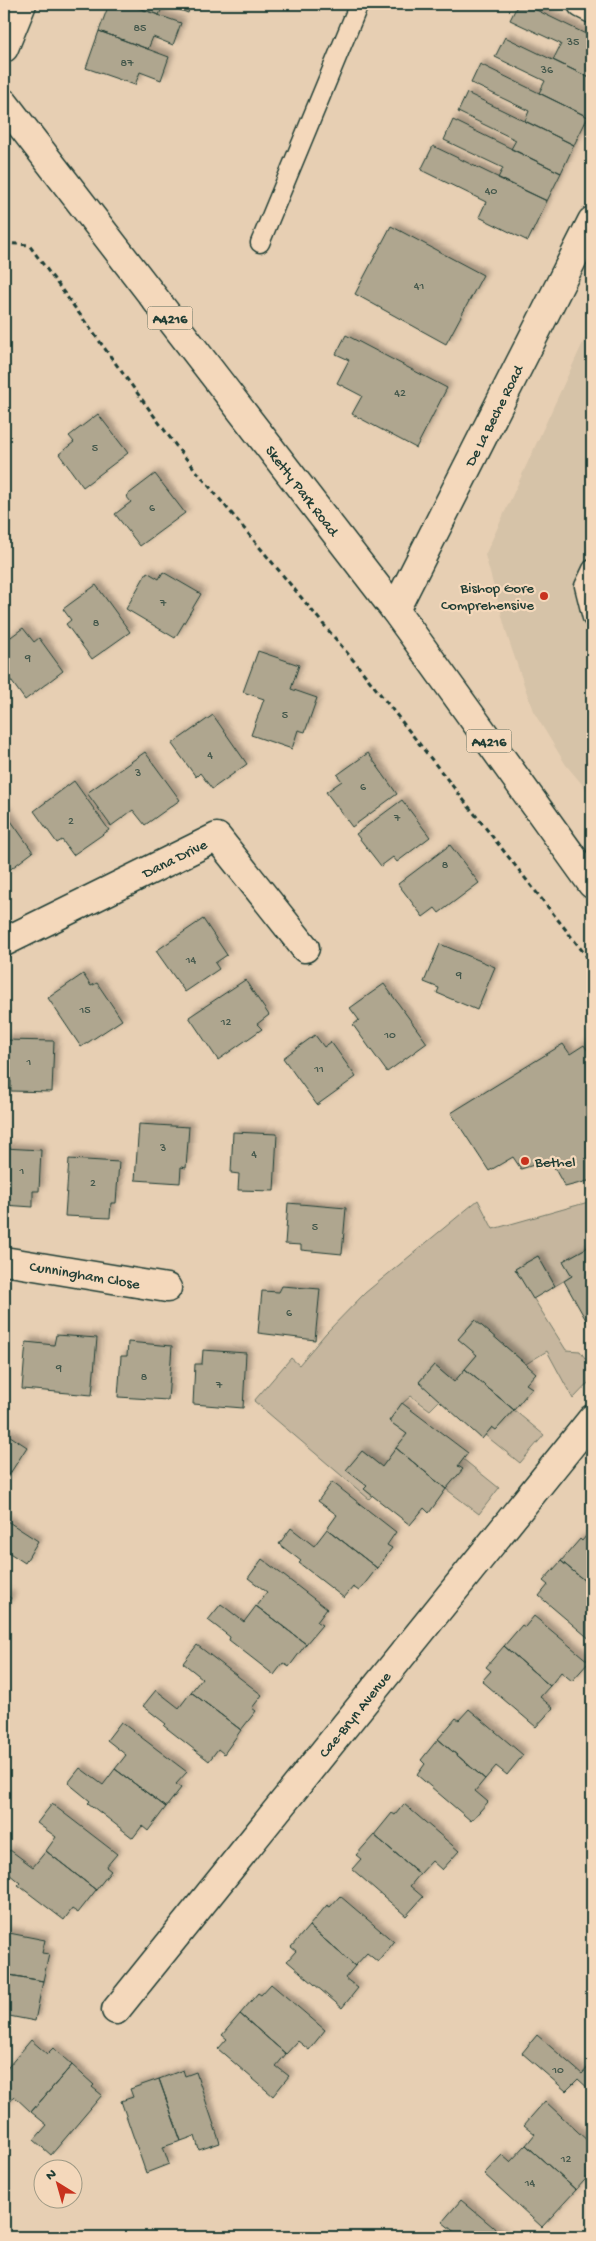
<svg xmlns="http://www.w3.org/2000/svg" width="596" height="2241" font-family="'Gochi Hand',sans-serif">
<style>
.built{fill:#d6c3a8}
.green{fill:#c6b69e;stroke:#727a69}
.building{fill:#afa68f;stroke:#1f3d34;filter:url(#shadow)}
.lines{fill:none;stroke-linecap:round;stroke-linejoin:round}
.lane-casing{stroke:#1f3d34;stroke-width:21}
.street-casing{stroke:#1f3d34;stroke-width:31}
.secondary-casing{stroke:#1f3d34;stroke-width:31}
.primary-casing{stroke:#1f3d34;stroke-width:31}
.path{stroke:#1f3d34;stroke-width:3;stroke-dasharray:5 4;stroke-linecap:butt}
.lane{stroke:#f4d8bb;stroke-width:18}
.street{stroke:#f4d8bb;stroke-width:28}
.secondary{stroke:#f4d8bb;stroke-width:28}
.primary{stroke:#f4d8bb;stroke-width:28}
.poi-dot{fill:#c8321e;stroke:#f4d8bb;stroke-width:2}
.labels{text-anchor:middle;stroke-width:4.5;stroke-linejoin:round;paint-order:stroke}
.number-label{font-size:12px;fill:#43574b}
.shield{fill:#f4d8bb;stroke:#5f6c5c;stroke-width:1}
.shield-label{font-size:14px;font-weight:bold;fill:#1f3d34}
.street-label{font-size:15px;fill:#1f3d34;stroke:#f4d8bb}
.poi-label{font-size:15px;fill:#1f3d34;stroke:#f4d8bb;text-anchor:end}
</style>
<defs>
<filter id="shadow"><feDropShadow dx="4.5" dy="-4.5" stdDeviation="2.5" flood-color="#0004"/></filter>
</defs>
<rect width="100%" height="100%" fill="#e7cfb3"/>
<filter id="ink" filterUnits="userSpaceOnUse"><feTurbulence type="fractalNoise" baseFrequency=".02" numOctaves="2"/><feDisplacementMap in="SourceGraphic" scale="10" xChannelSelector="R" yChannelSelector="G"/><feConvolveMatrix kernelMatrix="1 2 1 2 8 2 1 2 1" color-interpolation-filters="sRGB"/></filter>
<g filter="url(#ink)">
<path class="built" d="M592 323V796L566 765 533 711 508 638 485 555Z"/>
<path class="green" d="M478 1200 493 1229 592 1201V1250L590 1246 563 1261 572 1276 555 1286 538 1256 515 1269 566 1350 580 1351 592 1368V1379L573 1399 547 1351 526 1364 474 1320 459 1339 477 1355 454 1382 434 1365 419 1382 440 1400 430 1410 411 1396 403 1403 389 1421 407 1434 382 1467 362 1451 347 1470 367 1486 364 1489 372 1496 369 1499 254 1401 291 1358 299 1365 326 1333 365 1293Z
M514 1410 544 1435 520 1463 485 1435 492 1427 496 1430Z
M463 1459 499 1488 479 1514 446 1489 462 1469 458 1466Z"/>
<path class="building" d="M109 4H127L181 23 173 45 153 37 148 49 99 31Z
M127 4H191L188 13 164 4 159 15Z
M518 4H524L592 37V79L553 60 561 44 510 20Z
M99 31 169 57 161 80 140 72 135 85 86 68Z
M505 37 592 79V108L588 117 539 93 545 81 495 57Z
M480 64 588 117 574 145 525 121 529 111 471 83Z
M467 93 574 145 561 173 511 149 516 140 458 112Z
M453 120 561 173 547 201 498 178 503 168 444 140Z
M433 146 547 201 528 241 479 217 486 202 421 170Z
M391 226 483 275 446 344 355 294Z
M346 335 447 388 416 448 352 414 362 396 337 383 349 360 336 354Z
M98 414 128 453 83 487 59 454 74 442 69 436Z
M155 474 185 513 140 546 115 514 131 502 126 496Z
M147 572 159 579 163 572 201 594 175 638 126 609Z
M96 585 130 632 92 659 66 624 71 620 63 609Z
M23 628 34 642 39 638 63 671 25 700 4 671V642Z
M258 651 299 665 291 689 317 698 305 732 298 730 292 749 251 735 264 699 243 692Z
M213 715 247 764 212 789 200 773 196 777 172 744Z
M145 752 180 800 145 825 133 810 111 826 87 793Z
M368 753 397 794 352 827 326 792 342 781 337 775Z
M74 781 109 830 73 855 62 840 57 843 34 811Z
M402 800 430 837 397 862 393 857 381 866 356 834Z
M4 811 33 852 4 874Z
M450 845 479 883 439 913 435 908 423 917 398 884Z
M203 919 227 955 215 963 219 969 185 992 156 951Z
M440 944 495 967 477 1010 437 993 439 988 424 982Z
M83 974 91 986 97 983 122 1020 81 1047 48 998Z
M245 980 269 1015 257 1024 262 1029 218 1060 189 1017Z
M384 984 427 1043 387 1072 353 1025 359 1020 350 1008Z
M315 1035 324 1047 331 1042 356 1077 317 1105 283 1058Z
M4 1040 54 1041 52 1092 11 1091V1081H4Z
M563 1044 570 1054 584 1045 592 1057V1180L565 1187 550 1160 521 1169 513 1157 489 1171 451 1113Z
M139 1124 189 1127 186 1168 181 1167 180 1183 135 1180Z
M233 1132 277 1134 274 1191 238 1190 239 1174 231 1173Z
M4 1148 41 1150 39 1191H33V1207L4 1205Z
M69 1159 119 1162 116 1203H111L110 1218 65 1216Z
M288 1203 346 1208 342 1254 301 1250V1245L285 1244Z
M590 1246 592 1250 591 1329 564 1281 572 1276 563 1261Z
M538 1256 555 1286 533 1299 515 1269Z
M282 1286 320 1289 315 1340 258 1333 262 1291 279 1292Z
M475 1320 536 1373 526 1384 532 1388 514 1410 465 1369 477 1355 458 1339Z
M56 1335 97 1338 92 1395 22 1389 26 1342 54 1345Z
M128 1342 172 1346 168 1400 118 1397 121 1356H127Z
M203 1350 246 1353 243 1408 193 1404 195 1364H202Z
M434 1365 454 1382 465 1369 514 1410 496 1430 492 1427 482 1439 419 1382Z
M402 1403 468 1453 458 1466 463 1469 446 1489 396 1448 407 1434 389 1421Z
M4 1432 27 1447 4 1483Z
M396 1448 446 1489 429 1513 424 1508 410 1525 364 1489 367 1486 346 1470 362 1451 382 1467Z
M332 1482 396 1532 387 1545 392 1548 377 1568 327 1529 337 1515 318 1501Z
M4 1519 38 1541 25 1563 8 1552 4 1559Z
M291 1528 314 1546 327 1529 377 1568 359 1591 353 1587 344 1598 299 1563 301 1561 279 1544Z
M591 1530 592 1531V1587L561 1561 580 1539 582 1541Z
M262 1559 327 1609 317 1622 322 1625 306 1644 256 1606 267 1592 248 1578Z
M561 1561 592 1587V1641L539 1596 548 1585 543 1581Z
M4 1593 11 1598 4 1609Z
M221 1604 244 1622 256 1606 306 1644 289 1667 283 1663 274 1675 229 1640 230 1637 208 1620Z
M534 1616 589 1662 572 1681 561 1672 550 1686 504 1646 522 1625 525 1627Z
M197 1645 262 1695 252 1708 256 1711 241 1730 191 1692 202 1678 183 1663Z
M504 1646 550 1686 540 1697 553 1708 536 1727 482 1681 491 1671 486 1667Z
M156 1690 179 1708 191 1692 241 1730 224 1754 218 1749 209 1761 164 1726 166 1724 143 1706Z
M469 1709 523 1755 507 1775 496 1766 485 1779 438 1739 456 1718 459 1720Z
M121 1722 187 1772 176 1784 181 1788 166 1807 115 1769 126 1755 107 1740Z
M438 1739 485 1779 475 1791 488 1802 471 1821 417 1775 425 1764 421 1760Z
M80 1768 103 1785 115 1769 166 1807 148 1831 142 1826 133 1838 88 1803 90 1801 68 1783Z
M52 1804 117 1854 106 1867 111 1871 96 1890 46 1851 56 1837 37 1823Z
M404 1804 459 1851 442 1870 432 1861 420 1874 374 1835 392 1813 395 1815Z
M374 1835 420 1874 410 1886 423 1897 406 1916 352 1869 361 1859 356 1855Z
M10 1850 33 1867 46 1851 96 1890 78 1913 72 1909 64 1920 18 1885 20 1883 4 1870V1858Z
M340 1896 394 1942 378 1962 367 1953 355 1966 309 1926 327 1905 330 1907Z
M309 1926 355 1966 345 1978 358 1988 342 2008 287 1961 296 1951 291 1947Z
M4 1932 45 1940 42 1953 49 1954 43 1981 4 1974Z
M4 1974 43 1981 35 2021 4 2015Z
M271 1984 325 2030 309 2050 298 2041 286 2054 240 2014 258 1993 261 1995Z
M240 2014 286 2054 276 2066 289 2076 273 2096 218 2049 227 2039 222 2035Z
M537 2035 582 2074 592 2063V2092L578 2079 566 2091 522 2053Z
M31 2040 47 2054 53 2048 72 2065 31 2112 14 2096 4 2108V2072Z
M72 2065 94 2085 92 2087 102 2095 51 2155 34 2140 47 2125 31 2112Z
M183 2070 185 2076 196 2072 220 2143 199 2150 195 2136 181 2141 159 2079Z
M159 2079 181 2141 163 2147 169 2164 146 2173 121 2101 133 2097 130 2089Z
M545 2101 592 2145V2172L576 2190 526 2145 535 2134 524 2125Z
M526 2145 576 2190 542 2227 484 2174 502 2155 510 2162Z
M461 2200 505 2237H454L457 2234 442 2222Z"/>
<g class="lines">
<defs>
<path id="lane" d="M260 243 359 4
M592 569 584 586 592 618"/>
<g id="street">
<path d="M582 4 592 9"/>
<path id="s1" d="M4 942 217 837 305 948"/>
<path id="s2" d="M4 1261 167 1288"/>
<path id="s3" d="M116 2010 592 1419"/>
</g>
<g id="secondary">
<path id="s4" d="M395 610 592 221"/>
</g>
<g id="primary">
<path d="M4 48 22 4"/>
<path id="s5" d="M4 103 395 610 592 884"/>
</g>
</defs>
<use href="#lane" class="lane-casing"/>
<use href="#street" class="street-casing"/>
<use href="#secondary" class="secondary-casing"/>
<use href="#primary" class="primary-casing"/>
<path class="path" d="M4 243 29 245 179 450 358 666 592 963"/>
<use href="#lane" class="lane"/>
<use href="#street" class="street"/>
<use href="#secondary" class="secondary"/>
<use href="#primary" class="primary"/>
</g>
</g>
<g class="poi-dot">
<circle cx="544" cy="596" r="5"/>
<circle cx="525" cy="1161" r="5"/>
</g>
<g class="labels">
<g class="number-label">
<text x="140" y="31">85</text>
<text x="573" y="45">35</text>
<text x="127" y="66">87</text>
<text x="547" y="73">36</text>
<text x="491" y="194">40</text>
<text x="419" y="289">41</text>
<text x="400" y="396">42</text>
<text x="95" y="451">5</text>
<text x="152" y="511">6</text>
<text x="163" y="606">7</text>
<text x="96" y="626">8</text>
<text x="28" y="661">9</text>
<text x="285" y="718">5</text>
<text x="210" y="758">4</text>
<text x="138" y="776">3</text>
<text x="363" y="790">6</text>
<text x="397" y="821">7</text>
<text x="71" y="824">2</text>
<text x="445" y="868">8</text>
<text x="191" y="963">14</text>
<text x="459" y="978">9</text>
<text x="85" y="1013">15</text>
<text x="226" y="1025">12</text>
<text x="390" y="1038">10</text>
<text x="29" y="1065">1</text>
<text x="319" y="1072">11</text>
<text x="163" y="1151">3</text>
<text x="254" y="1157">4</text>
<text x="22" y="1174">1</text>
<text x="93" y="1186">2</text>
<text x="315" y="1230">5</text>
<text x="289" y="1316">6</text>
<text x="59" y="1371">9</text>
<text x="144" y="1380">8</text>
<text x="219" y="1388">7</text>
<text x="558" y="2073">10</text>
<text x="566" y="2162">12</text>
<text x="530" y="2186">14</text>
</g>
<g class="shield">
<rect x="147.5" y="306.5" width="45" height="23" rx="4"/>
<rect x="466.5" y="729.5" width="45" height="23" rx="4"/>
</g>
<g class="shield-label">
<text x="170" y="323">A4216</text>
<text x="489" y="746">A4216</text>
</g>
<g class="street-label">
<text dy="5" stroke="none"><textPath href="#s4" startOffset="218">De La Beche Road</textPath></text>
<text dy="5" stroke="none"><textPath href="#s5" startOffset="489">Sketty Park Road</textPath></text>
<text dy="5" stroke="none"><textPath href="#s1" startOffset="190">Dana Drive</textPath></text>
<text dy="5" stroke="none"><textPath href="#s2" startOffset="82">Cunningham Close</textPath></text>
<text dy="5" stroke="none"><textPath href="#s3" startOffset="380">Cae-Bryn Avenue</textPath></text>
</g>
<g class="poi-label">
<text x="534" y="592">Bishop Gore<tspan x="534" dy="17">Comprehensive</tspan></text>
<text x="535" y="1166" text-anchor="start">Bethel</text>
</g>
</g>
<rect width="596" height="2241" fill="none" stroke="#f4d8bb" stroke-width="20"/>
<rect x="10" y="10" width="576" height="2221" fill="none" stroke="#1f3d34" stroke-width="2" filter="url(#ink)"/>
<g transform="translate(58 2184) rotate(323)"><circle r="24" fill="#f4d8bb" stroke="#9f9a85"/>
<path d="M0-4L9 19L0 12L-9 19Z" fill="#c8321e"/>
<text y="-8" font-size="14" font-weight="bold" text-anchor="middle" fill="#1f3d34">N</text>
</g>
</svg>
